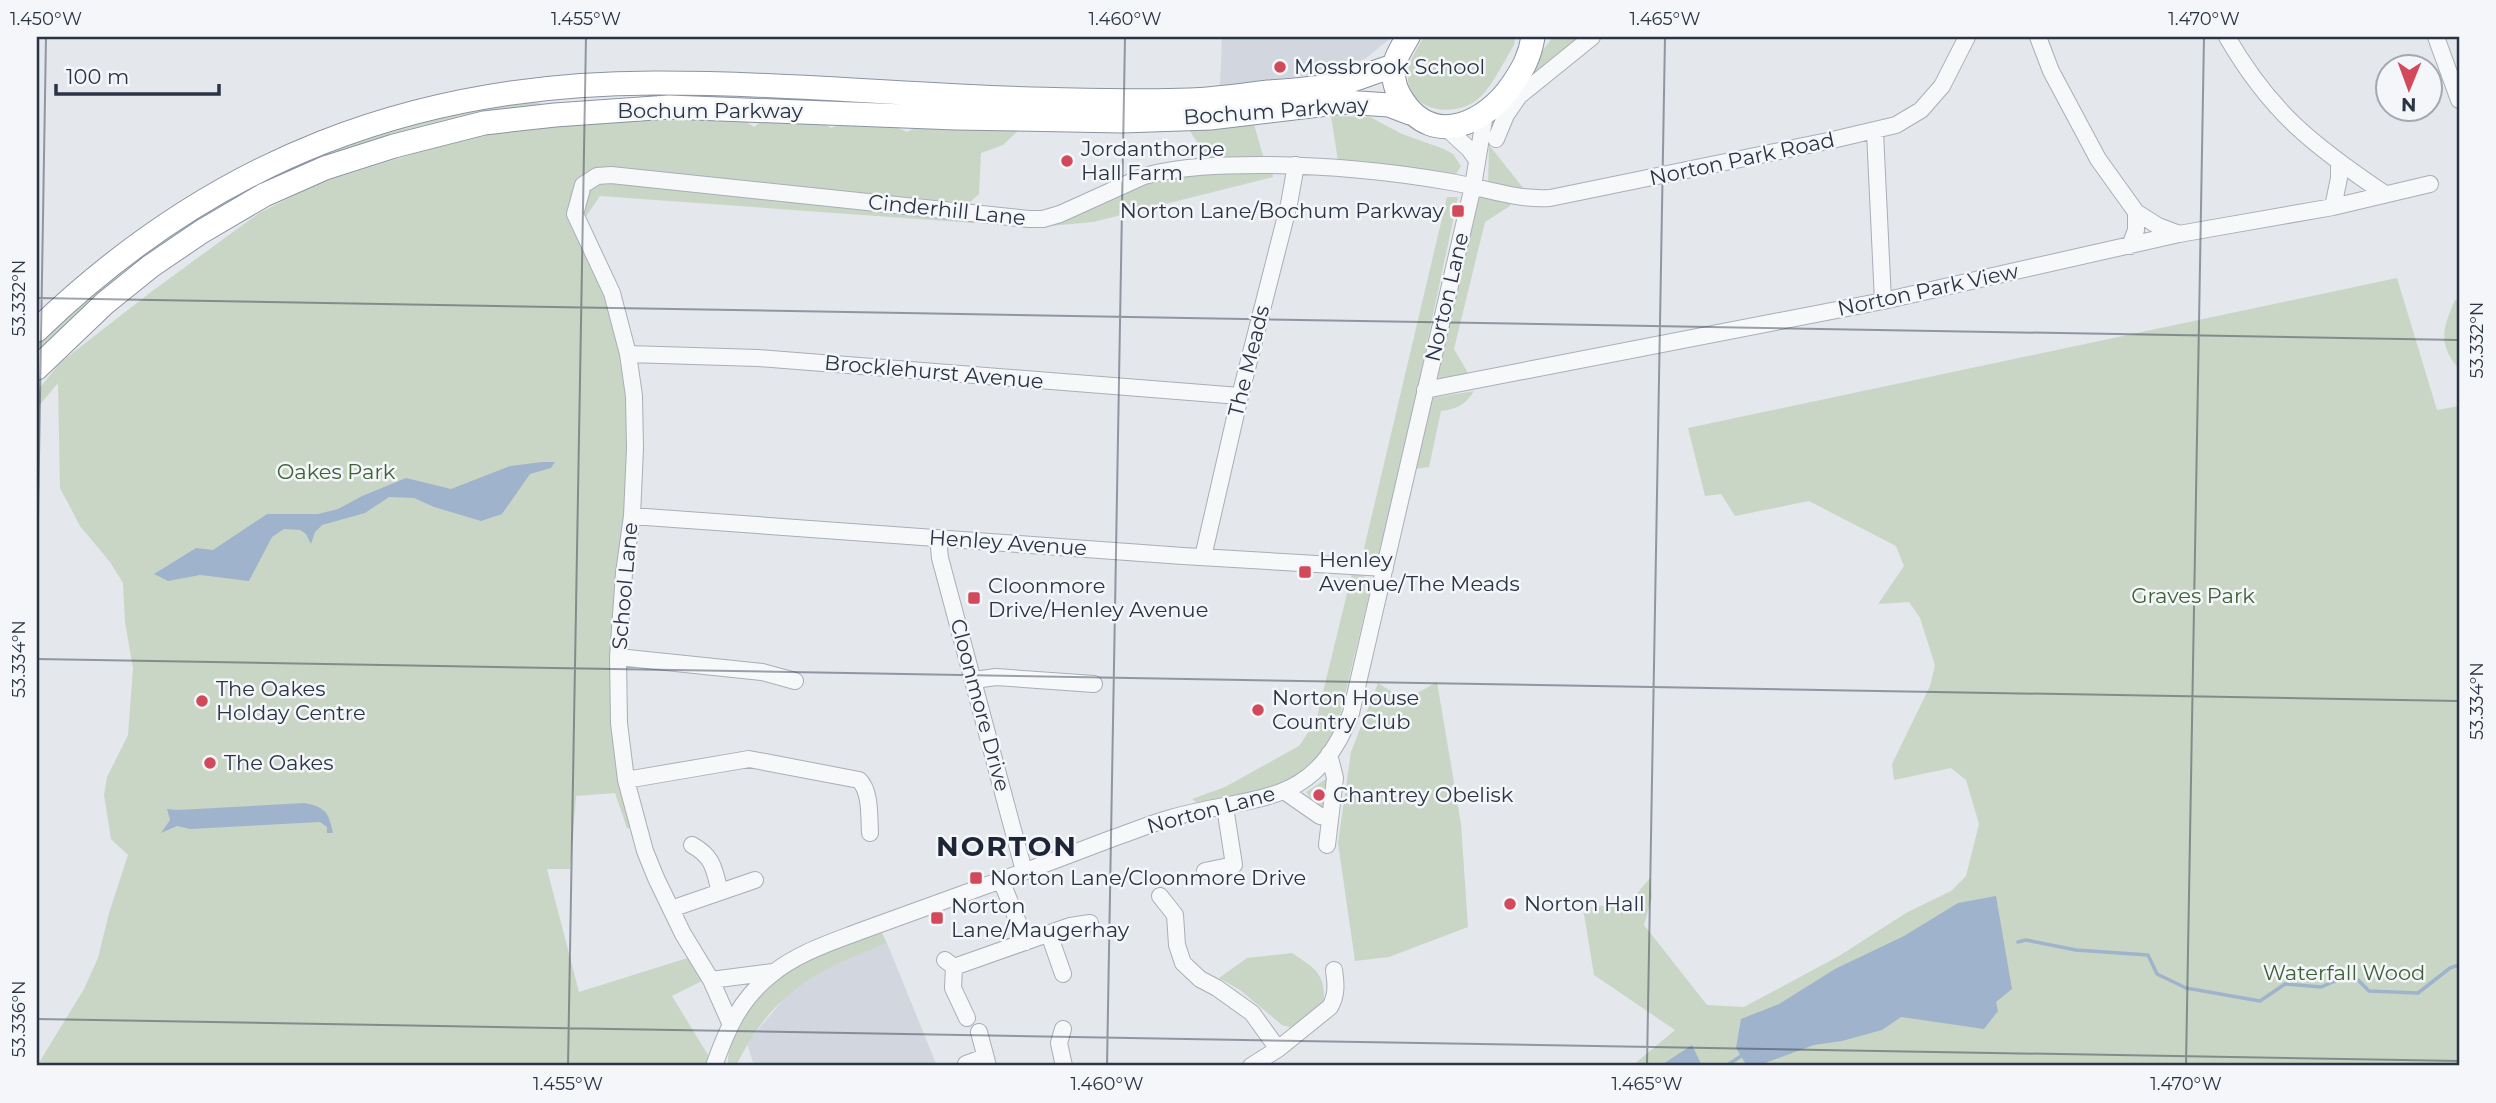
<svg xmlns="http://www.w3.org/2000/svg" width="2496" height="1103" font-family="Montserrat,sans-serif">
<style>
.built{fill:#d2d6de}
.green{fill:#c9d6c5}
.water{fill:#9fb4cc}
.lines{fill:none;stroke-linecap:round;stroke-linejoin:round}
.stream{stroke:#9fb4cc;stroke-width:3.5}
.minor-casing{stroke:#a9aeb7;stroke-width:18}
.highway-casing{stroke:#8b94a3;stroke-width:25}
.minor{stroke:#f7f8fa;stroke-width:16}
.highway{stroke:#fff;stroke-width:23}
.ticks{fill:none;stroke:#2b3445;stroke-width:2;stroke-opacity:0.45}
.poi-dot{fill:#d1495b;stroke:#f4f6f9;stroke-width:2.5}
.labels{text-anchor:middle;stroke-width:5;stroke-linejoin:round;paint-order:stroke}
.poi-label{font-size:21px;fill:#2b3445;stroke:#f4f6f9;text-anchor:start}
.street-label{font-size:21px;fill:#2b3445;stroke:#f4f6f9}
.park-label{font-size:21px;fill:#3f6138;stroke:#f4f6f9}
.district-label{font-size:28px;font-weight:bold;letter-spacing:2px;fill:#1d2536;stroke:#f4f6f9}
.neatline{fill:none;stroke:#2b3445;stroke-width:2.5}
.ticks-label{font-size:18px;text-anchor:middle;fill:#2b3445}
</style>
<rect width="100%" height="100%" fill="#e4e7ec"/>
<path class="built" d="M1222 37H1392L1365 59 1312 75 1220 86Z
M887 943 937 1066H754L747 1043 791 990 838 961Z"/>
<path class="green" d="M1424 37H1515L1514 45C1504 61 1490 92 1474 102 1447 119 1404 108 1408 71 1410 59 1418 47 1424 37Z
M1553 37H1584L1524 85 1521 79Z
M526 101 550 105 290 177 37 358V338L97 282 249 182 396 123Z
M664 115 694 119 741 118 754 127 765 119 817 120 831 128C852 118 886 121 907 132L923 124 1022 127 1003 145 981 153 979 194 969 203 594 169 577 179 572 208 608 295 626 372V511L613 598V726L636 829 627 828 615 793 576 796 570 869H547L579 992 694 956 706 979 672 996 708 1055 706 1066H37L84 989 98 958 109 913 128 855 111 839 104 795 107 777 128 735 133 668 125 622 123 583 110 562 80 526 60 488 58 383 37 408V391L61 362 151 292 259 213 319 183 474 135Z
M1331 116 1370 117 1402 134 1444 149 1453 154 1461 166 1453 179 1338 161Z
M1253 121 1264 159H1208L1188 128Z
M1489 145 1524 189 1488 186Z
M1272 170 1273 177 1093 222 1050 226 1049 222 1153 180 1187 173Z
M613 181 974 217V223L600 196 583 221C581 209 582 189 595 183 600 181 608 182 613 181Z
M1476 194 1511 201 1510 206 1485 222 1454 349 1468 373 1441 379 1436 375Z
M1447 197H1458L1405 447 1378 557H1362Z
M2397 278 2437 410 2459 406V1066H1632L1675 1030 1594 975 1583 908 1629 903 1650 878 1652 897 1644 925 1707 1005 1744 1007 1839 956 1906 913 1951 891 1966 876 1979 824 1966 780 1951 768 1894 780 1892 764 1930 686 1935 665 1920 618 1909 602 1878 604 1904 566 1896 546 1809 501 1735 516 1721 494 1705 496 1688 428Z
M2459 299V369C2437 344 2443 327 2455 300Z
M1474 391C1466 405 1456 409 1441 411L1429 467 1415 469 1431 398Z
M1352 573 1366 577 1371 587 1336 732 1320 755 1296 775 1268 788 1199 804 1192 799 1225 787 1299 746 1316 721Z
M1437 682 1461 824 1468 927 1389 957 1355 961 1338 843 1351 752 1378 683 1405 700Z
M1329 777 1328 798 1322 807 1311 799 1306 792Z
M880 929 887 943C815 970 771 994 736 1066H728C727 1050 733 1040 739 1025 764 969 827 951 880 929Z
M1292 953C1314 968 1325 972 1324 1002L1293 1028 1282 1025 1240 990 1219 978 1247 958Z"/>
<path class="water" d="M542 462H555L551 468 530 474 502 514 481 521 434 507 414 498 389 497 365 513 322 525 315 532 311 544 306 534 300 530 284 529 272 537 249 581 200 575 168 581 154 574 196 548 213 550 267 514H318L338 509 362 496 406 478 451 489 510 466Z
M304 803C326 807 329 813 333 833H327V827L320 822 190 829 177 826 161 833 170 820 167 809 178 810Z
M1996 896 2012 989 1996 1002 1998 1011 1984 1029 1901 1017 1882 1030 1842 1041 1814 1045 1757 1066H1747L1736 1048 1741 1019 1779 1004 1835 969 1904 936 1958 903Z
M1692 1045 1702 1066H1660Z"/>
<g class="lines">
<path class="stream" d="M2018 942 2026 940 2076 950 2148 955 2157 974 2186 988 2260 1001 2285 984 2321 987 2352 974 2369 991 2418 993 2450 968 2459 965
M1726 1066 1741 1056"/>
<defs>
<path id="minor" d="M2038 37 2051 71 2098 159 2136 212 2158 226 2179 234
M2227 37C2271 113 2314 146 2385 194
M2436 37 2459 100
M1444 126 1469 149 1477 160
M1875 132 1883 301
M1496 139 1506 115 1519 96 1592 37
M2333 207 2339 178V163
M2130 246 2136 230V212
M628 354 758 358 1240 396
M1425 390 1883 301 2179 234 2333 207 2430 184
M632 516 1183 556 1385 568
M938 538 940 558 1024 871
M1203 557 1240 396 1289 204 1296 165
M618 657 762 672 795 681
M974 680 996 677 1094 684
M626 780 749 759 859 780C871 791 869 818 870 833
M1284 791 1320 816 1329 818
M692 845C714 857 714 870 720 892
M1327 845 1335 778 1329 754
M1205 871 1234 865 1225 807
M1001 880 1026 942
M1160 896 1175 915 1177 945 1183 963 1200 979 1217 988 1252 1013 1278 1049
M671 909 755 880
M1049 934 1063 974
M945 960 954 967 1070 926 1090 923
M954 967 953 988 967 1018
M711 980 773 972
M731 1025 711 980 683 934 656 878 645 851 626 780 619 723 618 657 624 573 632 516 635 448 634 396 628 354 612 293 575 214 583 185 597 176 611 175 1029 219H1043L1060 214 1144 176C1182 166 1221 165 1260 165 1324 165 1387 171 1451 182 1485 188 1515 200 1550 198L1828 141 1896 125 1921 110 1942 86 1967 37
M1063 1029 1059 1043 1064 1066
M979 1032 988 1066
M966 1064 985 1057
M714 1066C727 1029 740 999 772 974 796 954 829 943 858 932 899 917 940 902 982 887 1027 871 1071 854 1116 837 1134 831 1152 823 1171 818 1253 794 1315 810 1351 713L1473 186 1485 114
M1251 1066 1278 1049 1330 1007C1337 995 1336 984 1334 970"/>
<path id="highway" d="M1408 37C1403 45 1396 56 1394 66 1392 78 1396 91 1403 101 1434 148 1486 123 1512 85 1523 69 1530 56 1533 37
M37 330C213 160 415 82 659 83 784 83 908 95 1032 99 1085 100 1137 102 1190 100 1216 99 1242 95 1268 92 1292 90 1317 89 1340 84 1358 79 1376 71 1394 66
M37 368 105 303 151 266 201 232 264 195 325 168 394 146 484 123 555 115 669 107 956 118 1122 121 1210 118 1344 102 1389 105 1410 113"/>
</defs>
<use href="#minor" class="minor-casing"/>
<use href="#highway" class="highway-casing"/>
<use href="#minor" class="minor"/>
<use href="#highway" class="highway"/>
</g>
<path class="ticks" d="M37 298 2459 340M37 578 46 37M37 659 2459 701M37 1019 2459 1061M568 1066 586 37M1107 1066 1125 37M1647 1066 1665 37M2186 1066 2204 37"/>
<g class="poi-dot">
<circle cx="1280" cy="67" r="7"/>
<circle cx="1067" cy="161" r="7"/>
<rect x="1451" y="204" width="14" height="14" rx="3.5"/>
<rect x="1298" y="565" width="14" height="14" rx="3.5"/>
<rect x="967" y="591" width="14" height="14" rx="3.5"/>
<circle cx="202" cy="701" r="7"/>
<circle cx="1258" cy="710" r="7"/>
<circle cx="210" cy="763" r="7"/>
<circle cx="1319" cy="795" r="7"/>
<rect x="969" y="871" width="14" height="14" rx="3.5"/>
<circle cx="1510" cy="904" r="7"/>
<rect x="930" y="911" width="14" height="14" rx="3.5"/>
</g>
<g class="labels">
<g class="poi-label">
<text x="1294" y="74">Mossbrook School</text>
<text x="1081" y="156">Jordanthorpe<tspan x="1081" dy="24">Hall Farm</tspan></text>
<text x="1444" y="218" text-anchor="end">Norton Lane/Bochum Parkway</text>
<text x="1319" y="567">Henley<tspan x="1319" dy="24">Avenue/The Meads</tspan></text>
<text x="988" y="593">Cloonmore<tspan x="988" dy="24">Drive/Henley Avenue</tspan></text>
<text x="216" y="696">The Oakes<tspan x="216" dy="24">Holday Centre</tspan></text>
<text x="1272" y="705">Norton House<tspan x="1272" dy="24">Country Club</tspan></text>
<text x="224" y="770">The Oakes</text>
<text x="1333" y="802">Chantrey Obelisk</text>
<text x="990" y="885">Norton Lane/Cloonmore Drive</text>
<text x="1524" y="911">Norton Hall</text>
<text x="951" y="913">Norton<tspan x="951" dy="24">Lane/Maugerhay</tspan></text>
</g>
<g class="street-label">
<text x="710" y="118">Bochum Parkway</text>
<text transform="translate(1276 111) rotate(-4)" y="7">Bochum Parkway</text>
<text transform="translate(1742 159) rotate(-12)" y="7">Norton Park Road</text>
<text transform="translate(947 210) rotate(6)" y="7">Cinderhill Lane</text>
<text transform="translate(1928 290) rotate(-12)" y="7">Norton Park View</text>
<text transform="translate(1447 297) rotate(-77)" y="7">Norton Lane</text>
<text transform="translate(1249 361) rotate(-76)" y="7">The Meads</text>
<text transform="translate(934 372) rotate(5)" y="7">Brocklehurst Avenue</text>
<text transform="translate(1008 543) rotate(4)" y="7">Henley Avenue</text>
<text transform="translate(625 586) rotate(-85)" y="7">School Lane</text>
<text transform="translate(980 705) rotate(75)" y="7">Cloonmore Drive</text>
<text transform="translate(1211 810) rotate(-15)" y="7">Norton Lane</text>
</g>
<g class="park-label">
<text x="336" y="479">Oakes Park</text>
<text x="2193" y="603">Graves Park</text>
<text x="2344" y="980">Waterfall Wood</text>
</g>
<g class="district-label">
<text x="1007" y="856">NORTON</text>
</g>
</g>
<rect width="2496" height="1103" fill="none" stroke="#f4f6f9" stroke-width="77"/>
<g transform="translate(2409 88) rotate(181)"><circle r="33" fill="#f4f6f9" stroke="#a4a8b1" stroke-width="2"/>
<path d="M0-5L12 26L0 18L-12 26Z" fill="#d1495b"/>
<text y="-10" font-size="19" font-weight="bold" text-anchor="middle" fill="#2b3445">N</text>
</g>
<path d="M56 84v10h163v-10" fill="none" stroke="#2b3445" stroke-width="3.5"/>
<text x="66" y="84" font-size="21" fill="#2b3445" stroke="#f4f6f9" stroke-width="5" paint-order="stroke">100 m</text>
<rect x="38" y="38" width="2420" height="1026" class="neatline"/>
<g class="ticks-label">
<text x="46" y="25">1.450°W</text>
<text x="586" y="25">1.455°W</text>
<text x="1125" y="25">1.460°W</text>
<text x="1665" y="25">1.465°W</text>
<text x="2204" y="25">1.470°W</text>
<text transform="translate(19 298) rotate(-90)" y="6">53.332°N</text>
<text transform="translate(2477 340) rotate(-90)" y="6">53.332°N</text>
<text transform="translate(19 659) rotate(-90)" y="6">53.334°N</text>
<text transform="translate(2477 701) rotate(-90)" y="6">53.334°N</text>
<text transform="translate(19 1019) rotate(-90)" y="6">53.336°N</text>
<text x="568" y="1090">1.455°W</text>
<text x="1107" y="1090">1.460°W</text>
<text x="1647" y="1090">1.465°W</text>
<text x="2186" y="1090">1.470°W</text>
</g>
</svg>
